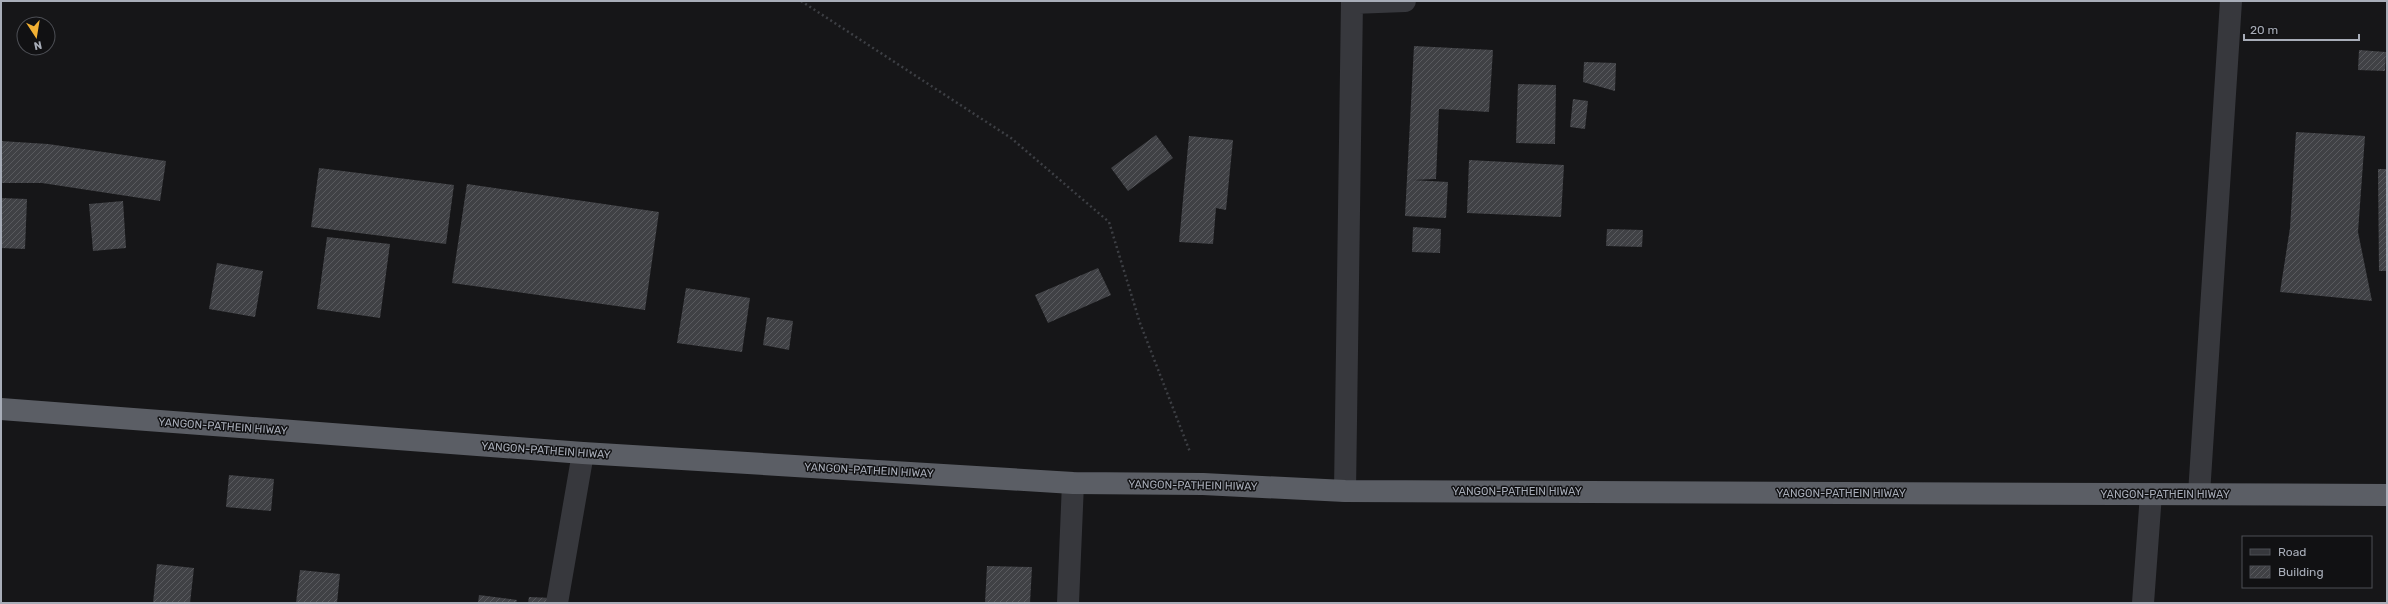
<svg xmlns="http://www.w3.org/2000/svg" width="2388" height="604" font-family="Rubik,sans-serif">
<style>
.building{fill:url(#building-hatch)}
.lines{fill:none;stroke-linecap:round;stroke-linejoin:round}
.path{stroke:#3d3f44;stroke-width:2.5;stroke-dasharray:2 3;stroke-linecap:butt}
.minor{stroke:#37383d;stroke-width:22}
.trunk{stroke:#5b5e65;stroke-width:22}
.labels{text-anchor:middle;stroke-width:3;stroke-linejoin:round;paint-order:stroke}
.street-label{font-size:11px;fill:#a8adb8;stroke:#111113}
</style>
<defs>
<pattern id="building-hatch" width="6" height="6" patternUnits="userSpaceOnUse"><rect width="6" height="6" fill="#404145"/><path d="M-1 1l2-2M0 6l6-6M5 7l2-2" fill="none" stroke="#595a5e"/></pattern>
</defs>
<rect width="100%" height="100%" fill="#161618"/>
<path class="building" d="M1414 46 1493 50 1489 112 1439 109 1436 179 1413 180 1448 182 1446 218 1405 216Z
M2359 50 2386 52 2385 71 2358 70Z
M1584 62 1616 63 1615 91 1583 82Z
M1518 84 1556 85 1555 144 1516 143Z
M1573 99 1588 101 1585 129 1570 127Z
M2296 132 2365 136 2358 232 2372 301 2280 292 2290 228Z
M1156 135 1173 158 1128 191 1111 168Z
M1189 136 1233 140 1226 210 1216 208 1213 244 1179 242Z
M1 141 48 144 166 161 160 201 42 183H1Z
M1469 160 1564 165 1561 217 1467 213Z
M319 168 454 185 446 244 311 227Z
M2378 169H2387V271H2379Z
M467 184 659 212 645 310 452 283Z
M1 198 27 199 25 249 1 248Z
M123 201 126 248 93 251 89 204Z
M1413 227 1441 229 1440 253 1412 252Z
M1607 229 1643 230 1642 247 1606 246Z
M327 237 390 244 380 318 317 309Z
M217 263 263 271 255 317 209 309Z
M1098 268 1111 295 1048 323 1035 295Z
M686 288 750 298 742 352 677 343Z
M767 317 793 321 789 350 763 345Z
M229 475 274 479 271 511 226 507Z
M157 564 194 568 190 603H153Z
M987 566 1032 567 1030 603H985Z
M300 570 340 574 337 603H296Z
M479 595 517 600 516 603H478Z
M529 597 553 598V603H528Z"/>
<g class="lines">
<path class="path" d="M801 1 1011 138 1109 222 1140 323 1190 452"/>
<path class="minor" d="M1352 3 1405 1
M1345 491 1352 1
M2199 494 2231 1
M557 603 583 453
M1068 603 1073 483
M2143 603 2151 494"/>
<path class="trunk" d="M1 409 583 453 1073 483 1203 484 1345 491 2387 495"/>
</g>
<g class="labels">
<g class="street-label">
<text transform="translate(223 426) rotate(4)" y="4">YANGON-PATHEIN HIWAY</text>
<text transform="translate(546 450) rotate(4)" y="4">YANGON-PATHEIN HIWAY</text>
<text transform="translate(869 470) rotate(3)" y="4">YANGON-PATHEIN HIWAY</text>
<text transform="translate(1193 485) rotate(1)" y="4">YANGON-PATHEIN HIWAY</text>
<text x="1517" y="495">YANGON-PATHEIN HIWAY</text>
<text x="1841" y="497">YANGON-PATHEIN HIWAY</text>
<text x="2165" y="498">YANGON-PATHEIN HIWAY</text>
</g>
</g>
<rect width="2388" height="604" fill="none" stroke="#a8adb8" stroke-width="4"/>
<rect x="2242" y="536" width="130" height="52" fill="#111113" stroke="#4d4f55"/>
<rect x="2250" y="549" width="20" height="6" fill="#37383d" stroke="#4d4f55"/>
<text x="2278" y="556" font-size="12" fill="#a8adb8">Road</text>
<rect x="2250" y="566" width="20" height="12" fill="url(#building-hatch)" stroke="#4d4f55"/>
<text x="2278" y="576" font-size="12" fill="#a8adb8">Building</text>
<g transform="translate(36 36) rotate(168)"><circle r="19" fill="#111113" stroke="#4d4f55"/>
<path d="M0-3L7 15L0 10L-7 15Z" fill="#f2b134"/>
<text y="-6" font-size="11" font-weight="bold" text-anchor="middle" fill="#a8adb8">N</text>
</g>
<path d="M2244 34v6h115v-6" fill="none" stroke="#a8adb8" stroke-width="2"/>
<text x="2250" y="34" font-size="12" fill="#a8adb8" stroke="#111113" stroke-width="3" paint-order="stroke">20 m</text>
</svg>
